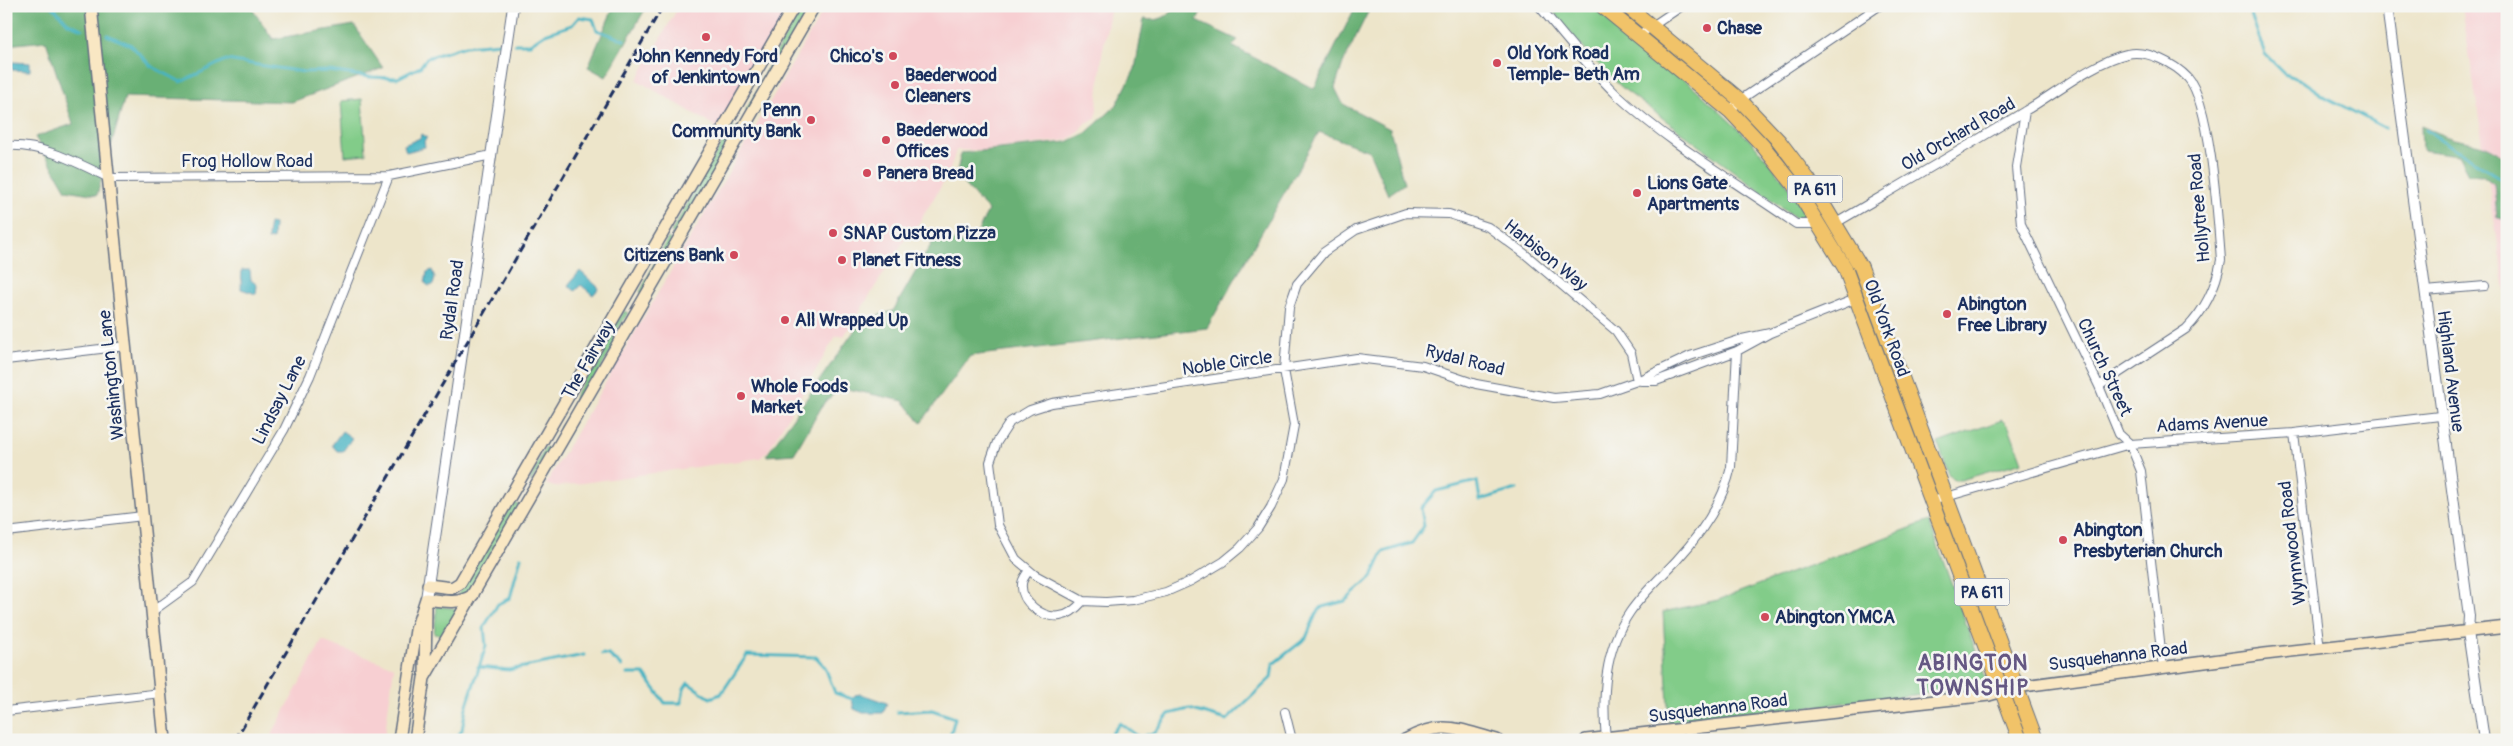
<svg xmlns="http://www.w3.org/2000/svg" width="2513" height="746" font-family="Pangolin,sans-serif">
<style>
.built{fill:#f7cfd2}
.green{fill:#82cc89;stroke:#4e7e74}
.forest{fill:#69b075;stroke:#42706a}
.water{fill:#47b4c3;stroke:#317290}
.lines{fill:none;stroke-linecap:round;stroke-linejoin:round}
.stream{stroke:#47b4c3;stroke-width:3}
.minor-casing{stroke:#646f84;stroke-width:10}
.tertiary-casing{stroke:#646f84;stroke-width:12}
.secondary-casing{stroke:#646f84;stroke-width:14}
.trunk-casing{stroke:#646f84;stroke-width:16}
.minor{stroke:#fff;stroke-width:8}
.tertiary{stroke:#fff;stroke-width:10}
.secondary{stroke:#f9e7c3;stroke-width:11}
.trunk{stroke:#f1c369;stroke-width:14}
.rail{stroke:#1b2f5e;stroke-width:3;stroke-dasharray:8 4;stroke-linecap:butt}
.poi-dot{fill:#d1495b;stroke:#f6f6f2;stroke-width:2}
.labels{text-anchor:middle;stroke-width:5;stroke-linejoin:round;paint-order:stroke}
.shield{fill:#f6f6f2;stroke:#5d6b8a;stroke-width:1}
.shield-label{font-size:16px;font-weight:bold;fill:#1b2f5e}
.poi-label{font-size:18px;font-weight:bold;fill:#1b2f5e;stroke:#f6f6f2;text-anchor:start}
.street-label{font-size:18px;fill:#1b2f5e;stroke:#f6f6f2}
.district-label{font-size:22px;font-weight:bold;letter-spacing:1px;fill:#645783;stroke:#f6f6f2}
</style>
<rect width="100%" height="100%" fill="#f6f6f2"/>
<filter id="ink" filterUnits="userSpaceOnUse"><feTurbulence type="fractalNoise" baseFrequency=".02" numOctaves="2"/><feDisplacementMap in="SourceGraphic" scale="10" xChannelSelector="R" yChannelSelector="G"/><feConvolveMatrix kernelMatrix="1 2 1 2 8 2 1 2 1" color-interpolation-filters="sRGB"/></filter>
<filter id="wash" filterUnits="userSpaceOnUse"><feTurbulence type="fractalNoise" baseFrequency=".0096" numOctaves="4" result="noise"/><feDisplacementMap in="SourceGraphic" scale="20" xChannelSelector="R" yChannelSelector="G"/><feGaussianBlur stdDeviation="1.12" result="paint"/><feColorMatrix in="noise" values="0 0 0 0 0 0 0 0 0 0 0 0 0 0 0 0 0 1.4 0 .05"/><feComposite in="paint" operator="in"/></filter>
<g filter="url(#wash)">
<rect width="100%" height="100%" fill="#ede5ca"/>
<path class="built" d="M679 6H790L720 129 637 80Z
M826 6H1111L1102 55 1096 119 1085 123 1080 132 1067 140 983 150H956L949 173 914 231 911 230 844 336H836L768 451 760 458 554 487 546 484Z
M2462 6H2507V301L2506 298Z
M322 641 394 667 384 740H269Z"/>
<path class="green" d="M802 6H811L749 112 746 110 759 88 762 78Z
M1549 6H1594L1696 89 1754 144 1791 189 1805 215 1796 218 1625 90C1596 65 1573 36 1549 6Z
M362 99 366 154 345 156 341 101Z
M732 126 735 128 721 154 719 164 677 236 671 232Z
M668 238 672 241 643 294 640 292Z
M624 311 628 313 614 335V346L564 431 560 428 573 407 575 395Z
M2002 420 2009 427 2022 462 1961 480H1954L1949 475 1938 443Z
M545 447 551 450 531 482 530 480Z
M515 503 519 505 468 592 459 597 458 594 512 504Z
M1929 521 1987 682 1983 687 1669 723 1663 612 1718 600Z
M437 606 459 609 444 635 434 634Z"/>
<path class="forest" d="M6 6H250L273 39 354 25 383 68 292 102 125 97 97 195 66 190 35 137 73 124 46 41 6 45Z
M614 6H647L606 77 588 67Z
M1178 6H1204L1197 21 1238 40 1232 46 1314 89 1356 6H1371L1343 63 1335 88 1343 104 1390 129 1404 184 1388 195 1369 151 1319 132 1207 328 970 356 921 423 903 401 848 389 835 393 824 403 794 454 766 456 862 320 893 311 936 236 972 245 988 210 956 176 961 153 1067 142 1086 133 1116 106 1135 69 1144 19C1159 22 1167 17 1178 6Z
M2421 126C2431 130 2443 136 2454 139 2476 144 2490 142 2507 162V221L2497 217 2494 184 2482 175 2468 174 2458 155 2422 150Z"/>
<path class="water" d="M12 62 30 63V71L12 70Z
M421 134 427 138 424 141 425 147 406 152 404 145 420 138Z
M269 223 274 224 273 239 268 240Z
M242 270H250L251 280 257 285 256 294 241 289Z
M432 270 435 278 433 285 429 286 425 283 427 272Z
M580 271 599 288 593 295 581 285 575 291 568 285Z
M342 431 352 438 343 451H337L332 445Z
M861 694 887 703 883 713H863L854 709 852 699 855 695Z"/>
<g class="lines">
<path class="stream" d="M52 6 68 23 82 29
M2248 6 2265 54 2285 74 2301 80 2327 98 2385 128
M107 35 131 45 151 66 181 82 226 60 304 72 329 71 369 77 398 78 420 67 427 58 465 46 500 43
M515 44H530L545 34 572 25 579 17 593 19 597 30 624 40
M2426 130 2507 182
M602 654 609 655 622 666
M478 667 509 670 584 655
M627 674H644L665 703H681L684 689 688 683 710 698 721 694 747 655 816 657 825 667 835 693 855 700
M897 712 932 710 955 718 950 736 952 740
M455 740 462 730 466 708 486 646 484 627 498 604 510 598 521 557
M1107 740 1120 723 1140 738 1155 732 1169 714 1189 709 1227 720 1271 678 1273 664 1306 638 1316 614 1322 607 1345 601 1372 577 1383 552 1412 543 1424 526 1421 508 1436 491 1477 481 1480 500 1517 489"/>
</g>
</g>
<g filter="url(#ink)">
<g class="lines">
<defs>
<path id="minor" d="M1539 6C1564 36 1589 68 1617 95 1671 145 1736 182 1796 224H1820
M1639 35 1682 6
M1730 111 1740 100 1879 6
M2025 111 2016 167 2021 224 2099 386 2119 434 2130 444 2141 471 2163 668
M6 146C41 143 78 163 109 178L389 176 492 155
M1836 223C1899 186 1963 149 2025 111 2054 94 2095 61 2127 54 2147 49 2175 64 2188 78 2211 104 2218 222 2221 260 2216 287 2206 309 2186 329L2099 386
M2425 291 2485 286
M6 360 126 346
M1637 381 1631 353 1616 331 1525 254 1488 227 1449 214 1406 213 1356 230 1324 252 1297 284 1289 307 1284 370 1294 425 1284 479 1271 507 1258 528 1240 548 1223 562 1191 581 1166 592 1133 600 1106 602 1083 601 1035 575 1016 559 998 525 990 462 997 442 1010 422 1030 410 1052 403 1357 358 1423 366 1476 384 1554 398 1600 394 1637 381 1690 356 1742 339 1770 333
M1641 381H1656L1737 351 1770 333 1858 298
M2294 433 2320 649
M1932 501 2130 444 2294 433 2440 416
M6 532 143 516
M1029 570C1027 574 1022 579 1022 584 1020 602 1043 619 1060 616 1070 615 1077 608 1083 601
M153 611 193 582 284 430 310 376 389 176
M6 711 161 693
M1285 712 1292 740
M1606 740C1602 696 1604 650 1630 612 1643 593 1661 577 1676 561 1701 534 1723 503 1731 467L1737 351"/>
<path id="tertiary" d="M2387 6 2469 616 2468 632 2484 740
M426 599 513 6"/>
<path id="secondary" d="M91 6 165 740
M428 585 452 588 460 583 794 6
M426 599C442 601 458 605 473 595
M425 674 426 608
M399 740 416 630 426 599
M415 740 424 678 814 6
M1405 740C1444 719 1458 730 1497 740
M1586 740 1989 695 2016 687 2265 654 2507 627"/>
<path id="trunk" d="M1602 6 1730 111 1763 146 1794 185 1845 268 2020 740
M1627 6 1740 100 1779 141 1808 179 1861 267 2036 740"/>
</defs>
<use href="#minor" class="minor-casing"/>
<use href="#tertiary" class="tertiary-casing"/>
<use href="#secondary" class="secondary-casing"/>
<use href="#trunk" class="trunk-casing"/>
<use href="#minor" class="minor"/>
<use href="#tertiary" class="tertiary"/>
<use href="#secondary" class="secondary"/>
<use href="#trunk" class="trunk"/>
<path class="rail" d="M235 740 663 6"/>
</g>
</g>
<g class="poi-dot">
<circle cx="1707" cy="28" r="5"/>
<circle cx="706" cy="37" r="5"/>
<circle cx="893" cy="56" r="5"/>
<circle cx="1497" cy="63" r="5"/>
<circle cx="895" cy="85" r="5"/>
<circle cx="811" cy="120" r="5"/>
<circle cx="886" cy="140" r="5"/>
<circle cx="867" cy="173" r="5"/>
<circle cx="1637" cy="193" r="5"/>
<circle cx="833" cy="233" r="5"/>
<circle cx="734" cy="255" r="5"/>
<circle cx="842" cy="260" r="5"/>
<circle cx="1947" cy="314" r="5"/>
<circle cx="785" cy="320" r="5"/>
<circle cx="741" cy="396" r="5"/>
<circle cx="2063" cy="540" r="5"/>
<circle cx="1765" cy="617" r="5"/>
</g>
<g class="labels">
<g class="shield">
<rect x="1787.5" y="175.5" width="55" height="27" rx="4"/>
<rect x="1954.5" y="578.5" width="55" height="27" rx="4"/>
</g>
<g class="shield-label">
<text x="1815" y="195">PA 611</text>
<text x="1982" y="598">PA 611</text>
</g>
<g class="poi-label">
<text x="1717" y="34">Chase</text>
<text x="1507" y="59">Old York Road<tspan x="1507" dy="21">Temple- Beth Am</tspan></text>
<text x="706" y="62" text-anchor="middle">John Kennedy Ford<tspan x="706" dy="21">of Jenkintown</tspan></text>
<text x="883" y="62" text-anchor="end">Chico's</text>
<text x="905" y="81">Baederwood<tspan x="905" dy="21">Cleaners</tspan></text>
<text x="801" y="116" text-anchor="end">Penn<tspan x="801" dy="21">Community Bank</tspan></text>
<text x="896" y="136">Baederwood<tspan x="896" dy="21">Offices</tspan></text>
<text x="877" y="179">Panera Bread</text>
<text x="1647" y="189">Lions Gate<tspan x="1647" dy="21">Apartments</tspan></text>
<text x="843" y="239">SNAP Custom Pizza</text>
<text x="724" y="261" text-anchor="end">Citizens Bank</text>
<text x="852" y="266">Planet Fitness</text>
<text x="1957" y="310">Abington<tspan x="1957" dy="21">Free Library</tspan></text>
<text x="795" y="326">All Wrapped Up</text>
<text x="751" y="392">Whole Foods<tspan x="751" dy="21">Market</tspan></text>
<text x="2073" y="536">Abington<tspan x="2073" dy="21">Presbyterian Church</tspan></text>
<text x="1775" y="623">Abington YMCA</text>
</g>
<g class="street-label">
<text transform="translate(1958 134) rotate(-30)" y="6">Old Orchard Road</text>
<text x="247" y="167">Frog Hollow Road</text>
<text transform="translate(2199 208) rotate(-95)" y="6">Hollytree Road</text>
<text transform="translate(1546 255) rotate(39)" y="6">Harbison Way</text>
<text transform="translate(452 300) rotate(-82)" y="6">Rydal Road</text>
<text transform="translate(1887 328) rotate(70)" y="6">Old York Road</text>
<text transform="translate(588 360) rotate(-60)" y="6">The Fairway</text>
<text transform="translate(1465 360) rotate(14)" y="6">Rydal Road</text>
<text transform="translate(1227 363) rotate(-8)" y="6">Noble Circle</text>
<text transform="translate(2105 367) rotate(65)" y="6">Church Street</text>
<text transform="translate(2451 371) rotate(83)" y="6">Highland Avenue</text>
<text transform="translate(111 375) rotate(-96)" y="6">Washington Lane</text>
<text transform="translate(279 400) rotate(-63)" y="6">Lindsay Lane</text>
<text transform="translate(2212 423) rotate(-3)" y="6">Adams Avenue</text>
<text transform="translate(2292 543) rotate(-97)" y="6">Wynnwood Road</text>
<text transform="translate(2118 656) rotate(-7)" y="6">Susquehanna Road</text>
<text transform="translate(1718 708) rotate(-7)" y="6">Susquehanna Road</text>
</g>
<g class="district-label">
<text x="1973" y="670">ABINGTON<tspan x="1973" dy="25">TOWNSHIP</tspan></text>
</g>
</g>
<rect width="2513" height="746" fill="none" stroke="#f6f6f2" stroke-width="25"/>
</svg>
